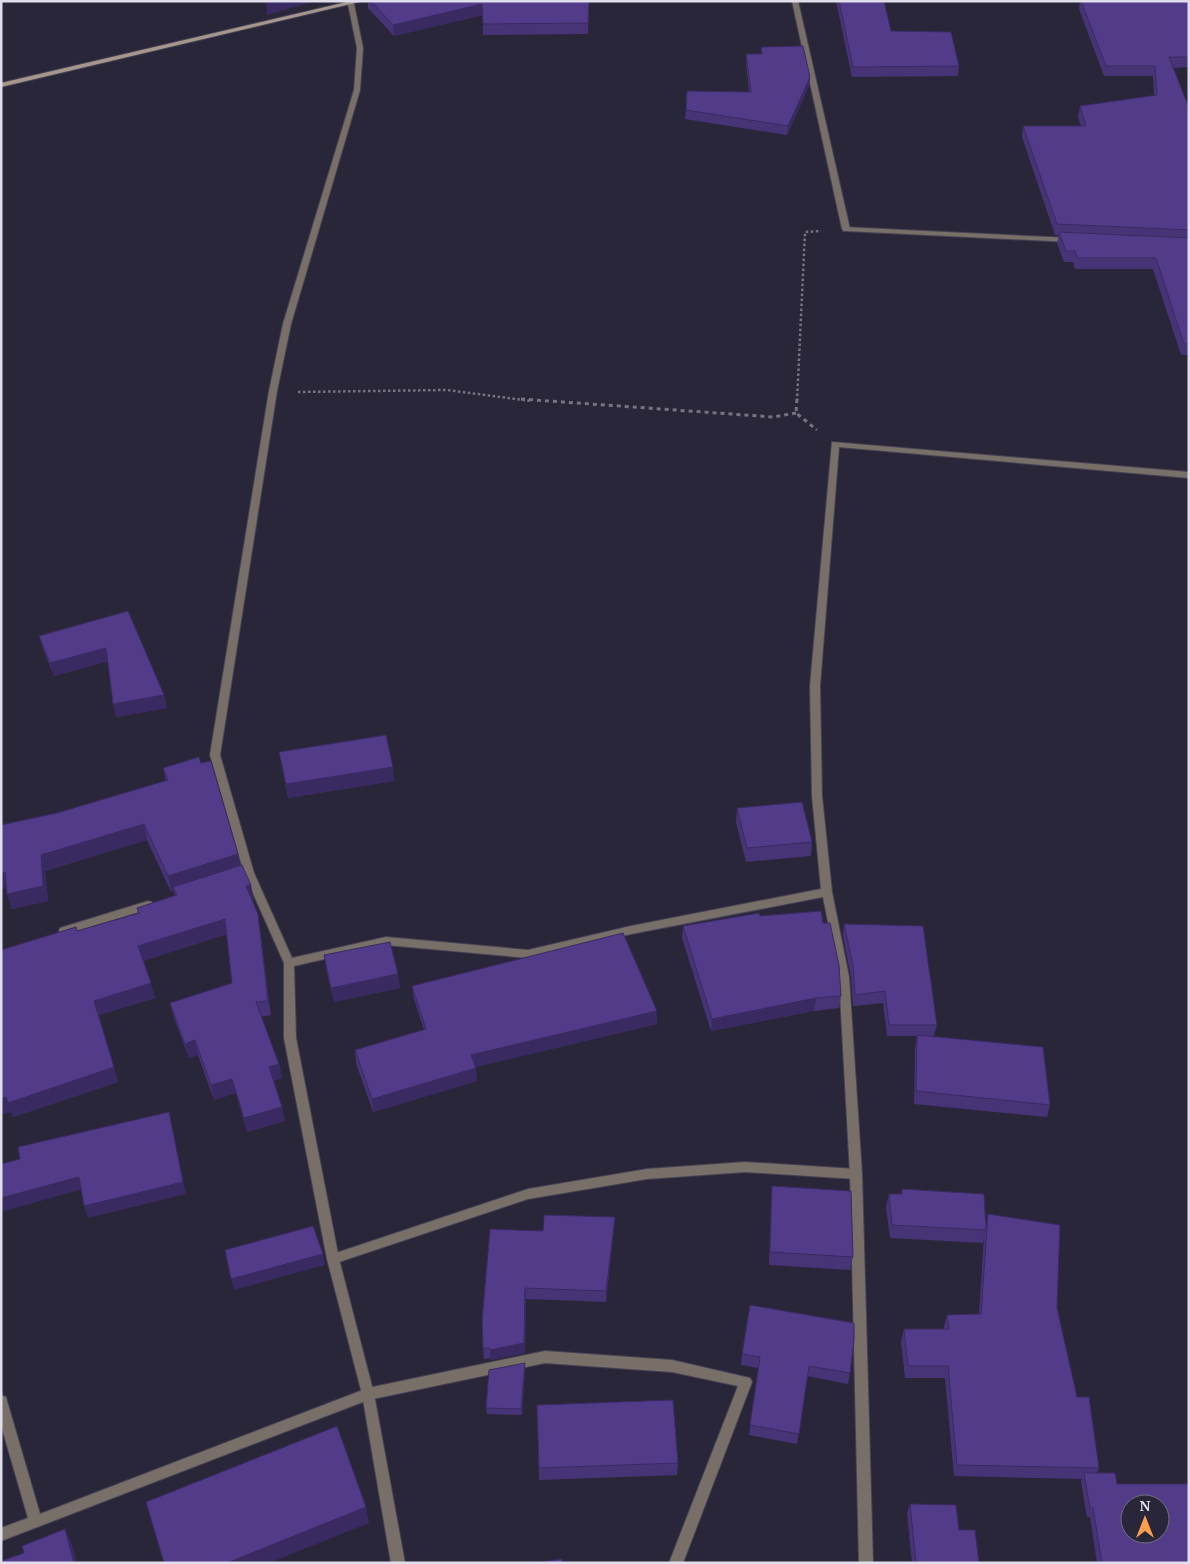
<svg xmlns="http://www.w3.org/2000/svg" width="1190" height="1564" font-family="'Noto Serif',serif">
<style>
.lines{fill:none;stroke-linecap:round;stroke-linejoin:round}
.lane-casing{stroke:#474355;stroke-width:2}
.street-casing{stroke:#474355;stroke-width:2}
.secondary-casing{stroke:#474355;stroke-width:2}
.path-far1{stroke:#767383;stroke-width:2.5;stroke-dasharray:2.5 2.5;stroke-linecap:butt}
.path{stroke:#767383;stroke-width:3;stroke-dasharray:4 4;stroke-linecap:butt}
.lane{fill:#786f68;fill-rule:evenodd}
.street{fill:#786f68;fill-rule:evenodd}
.secondary{fill:#a5978c;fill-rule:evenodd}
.wall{fill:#473477}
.shaded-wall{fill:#392a61}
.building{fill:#523c8a;stroke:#392a61;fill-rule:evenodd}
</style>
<rect width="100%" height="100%" fill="#2a2639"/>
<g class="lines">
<defs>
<path id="lane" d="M843 227 1070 238 1074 240 1070 242 846 231H843Z
M745 1162 856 1169 860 1170 862 1174 860 1178 856 1179 745 1172 647 1179 528 1199 333 1264 329 1263 327 1259 329 1255 333 1254 528 1189 647 1169Z
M545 1351 672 1360 750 1378 752 1382 683 1563H669L738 1386 672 1372 545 1363 368 1400 1 1541V1528L28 1518 1 1425V1395L6 1397 7 1401 40 1514 368 1388Z"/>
<path id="street" d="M792 1H798L850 229 846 231 842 229Z
M351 2 354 4 363 48 360 90 291 324 277 391 220 755 254 873 292 958 386 937 528 950 631 926 821 889 812 796 810 686 832 442 1189 472V478L839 447 820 686 822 796 832 892 849 977 862 1174 873 1563H859L850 1174 839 977 823 897 631 934 528 958 386 945 294 966 296 1038 339 1259 374 1394 405 1563H391L362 1394 327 1259 284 1038V963L244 873 210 755 269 391 283 324 354 90 357 48 348 4Z
M148 901 152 902 153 905 152 908 64 935 60 934 59 931 60 928Z"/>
<path id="secondary" d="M351 1H363L1 87V83Z"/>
</defs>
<use href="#lane" class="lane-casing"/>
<use href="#street" class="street-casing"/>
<use href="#secondary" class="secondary-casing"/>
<path class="path-far1" d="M298 392 447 390 531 401
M797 401 805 232 821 231"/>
<path class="path" d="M521 399 773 417 796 413
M797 399 796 413 817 430"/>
<use href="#lane" class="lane"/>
<use href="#street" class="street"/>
<use href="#secondary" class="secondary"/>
</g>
<path class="wall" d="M368 1H589L588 34 483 35V15L394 36 368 8Z
M836 1H884L891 31 959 66 958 76 852 77Z
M1080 1H1189V67L1173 68 1189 108V355H1181L1153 269H1075L1073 262H1064L1057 243 1059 235H1055L1022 137 1023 126H1081L1078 117 1080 106 1154 96 1153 76H1104L1079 9Z
M761 47 810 77 809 86 787 135 685 119 686 110 749 92 746 63V54H761Z
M128 611 164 695 167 708 116 717 108 661 54 676 43 649 39 636Z
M279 752 394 781 288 798Z
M163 768 240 866 254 900H252L260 929 271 1015 261 1017 279 1064 282 1078 273 1081 285 1121 247 1132 236 1093 214 1100 198 1055 189 1058 174 1018 170 1003 232 983 227 934 143 961 155 998 99 1015 118 1082 13 1117 11 1112 77 931 138 913 137 908 175 896 174 891 171 892 147 840 45 871 48 901 12 909 7 894 6 888 1 889V825L57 813 166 781Z
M737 808 812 842 811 856 746 862 736 822Z
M760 916 841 996 839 1008 814 1011 711 1031 682 938 683 926Z
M844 924 937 1025 934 1036H928L1050 1105 1047 1117 914 1104 915 1048 917 1036H887L883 1003 853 1006 851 977 843 936Z
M324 955 400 988 334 1002 326 969Z
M412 986 657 1024 475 1067 477 1081 373 1112 356 1063 355 1050 424 1030 414 999Z
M772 1186 853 1257 850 1270 769 1265 771 1199Z
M902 1189 986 1224 988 1214 1057 1308 1077 1397 1099 1468 1097 1473 1117 1484 1189 1563H1097L1090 1517H1087L1081 1482 1082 1479 954 1476 945 1378H905L901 1341 904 1329H944V1327L947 1315 979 1314 984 1237 983 1243 890 1238 886 1207 889 1194H901Z
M615 1217 614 1228 606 1302 526 1299 525 1353 490 1360V1358L484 1359 483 1348 543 1231Z
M742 1354 850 1373 848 1384 807 1376 797 1444 749 1435 758 1368 741 1365Z
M525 1363V1369L522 1415 487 1414 486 1408Z
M537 1405 678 1463 677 1475 539 1480Z
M910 1504 959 1530 979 1563H912L907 1513Z"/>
<path class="shaded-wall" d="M269 1H316L267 15 266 2Z
M482 4 483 15 394 36 393 25Z
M810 77 809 86 787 135 788 126Z
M106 648 110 661 54 676 50 663Z
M164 695 167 708 116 717 113 704Z
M393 767 394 781 288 798 286 784Z
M144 824 147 840 45 871 48 901 12 909 7 894 41 855Z
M238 854 241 870 173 887 174 891 171 892 168 876Z
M5 872 10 888 1 889V873Z
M251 885 254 900 248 901 246 886Z
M258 914 260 929 271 1015 268 1001Z
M225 919 228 934 142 961 138 946Z
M398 974 400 988 334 1002 331 988Z
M151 983 155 998 99 1015 118 1082 13 1117 11 1112 1 1115V1099L94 1001Z
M816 998 814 1011 711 1031 712 1019Z
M657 1011V1024L472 1068 471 1055Z
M195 1040 198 1055 189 1058 185 1044Z
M279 1064 282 1078 272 1082 269 1067Z
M476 1068 477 1081 373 1112 372 1099Z
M232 1079 236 1093 214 1100 211 1085Z
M282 1107 285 1121 247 1132 244 1118Z
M169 1112 172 1124 186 1194 88 1218 84 1206Z
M79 1177 83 1189 1 1212V1198Z
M615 1217 614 1228 606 1302V1291Z
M323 1254 325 1265 234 1290 231 1279Z
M525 1288 526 1299 525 1353 490 1360V1350Z
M525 1363V1369L522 1415 521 1409Z
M366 1507 369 1523 269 1563H227Z
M65 1529 72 1544 77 1563H74Z"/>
<path class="building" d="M371 1H589L588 23 483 24 482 4 393 25Z
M839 1H884L891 31 951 32 959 66 853 67Z
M1081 1H1189V57H1169L1189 108V230L1057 224 1023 126H1086L1080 106 1157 95 1155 66H1106Z
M803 46 810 77 788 126 686 110 687 91 751 92 746 54H762L761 47Z
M1059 232 1189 238V344H1184L1156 258H1077L1075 251H1066Z
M128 611 164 695 113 704 106 648 50 663 39 636Z
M386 735 393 767 286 784 279 752Z
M199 757 201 763 211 761 238 854 168 876 144 824 41 855 43 886 7 894 5 872 1 873V825L57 813 168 780 163 768Z
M802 802 812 842 747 848 737 808Z
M242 865 251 885 246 886 258 914 268 1001 256 1002 279 1064 269 1067 282 1107 244 1118 232 1079 211 1085 195 1040 185 1044 170 1003 232 983 225 919 138 946 151 983 94 1001 114 1067 8 1103 6 1097 1 1099V950L76 927 77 931 139 913 137 908 177 895 173 887Z
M821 911 823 923H830L839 965 841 996 816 998 712 1019 683 926 759 913 760 916Z
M844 924 923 926 937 1025H889L885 991 855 995 853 965Z
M623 933 657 1011 471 1055 476 1068 372 1099 355 1050 426 1029 412 986Z
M390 942 398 974 331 988 324 955Z
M917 1035 1043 1047 1050 1105 916 1091Z
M169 1112 183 1182 84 1206 79 1177 1 1198V1164L20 1159 18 1147Z
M772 1186 851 1191 853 1257 770 1252Z
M902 1189 984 1194 986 1230 892 1225 889 1194H902Z
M988 1214 1060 1225 1057 1308 1077 1397H1089L1099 1468 957 1465 948 1366H908L904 1329H949L947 1315 981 1314Z
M544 1215 615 1217 606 1291 525 1288 524 1343 490 1350V1348H483L482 1321 490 1229 543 1231Z
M313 1226 323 1254 231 1279 225 1250Z
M750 1305 854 1323V1340L850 1373 809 1366 799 1434 750 1425 760 1357 742 1354Z
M525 1363 521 1409 486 1408 489 1370Z
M673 1400 678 1463 539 1468 537 1405Z
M337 1426 366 1507 227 1563H164L146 1502Z
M1084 1473H1115L1117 1484H1189V1563H1102L1093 1508H1090ZM1130 1504H1160V1534H1130Z
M910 1504 956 1505 959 1530H975L979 1563H916Z
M65 1529 74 1563H1V1561L24 1553 22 1546Z
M562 1559V1563H532Z"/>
<rect width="1190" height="1564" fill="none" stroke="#e0deea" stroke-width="5"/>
<g transform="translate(1145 1519)"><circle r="24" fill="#2a2639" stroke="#737080"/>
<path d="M0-4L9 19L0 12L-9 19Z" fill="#fa9f4f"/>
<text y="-8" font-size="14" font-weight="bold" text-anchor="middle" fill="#e0deea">N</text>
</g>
</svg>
